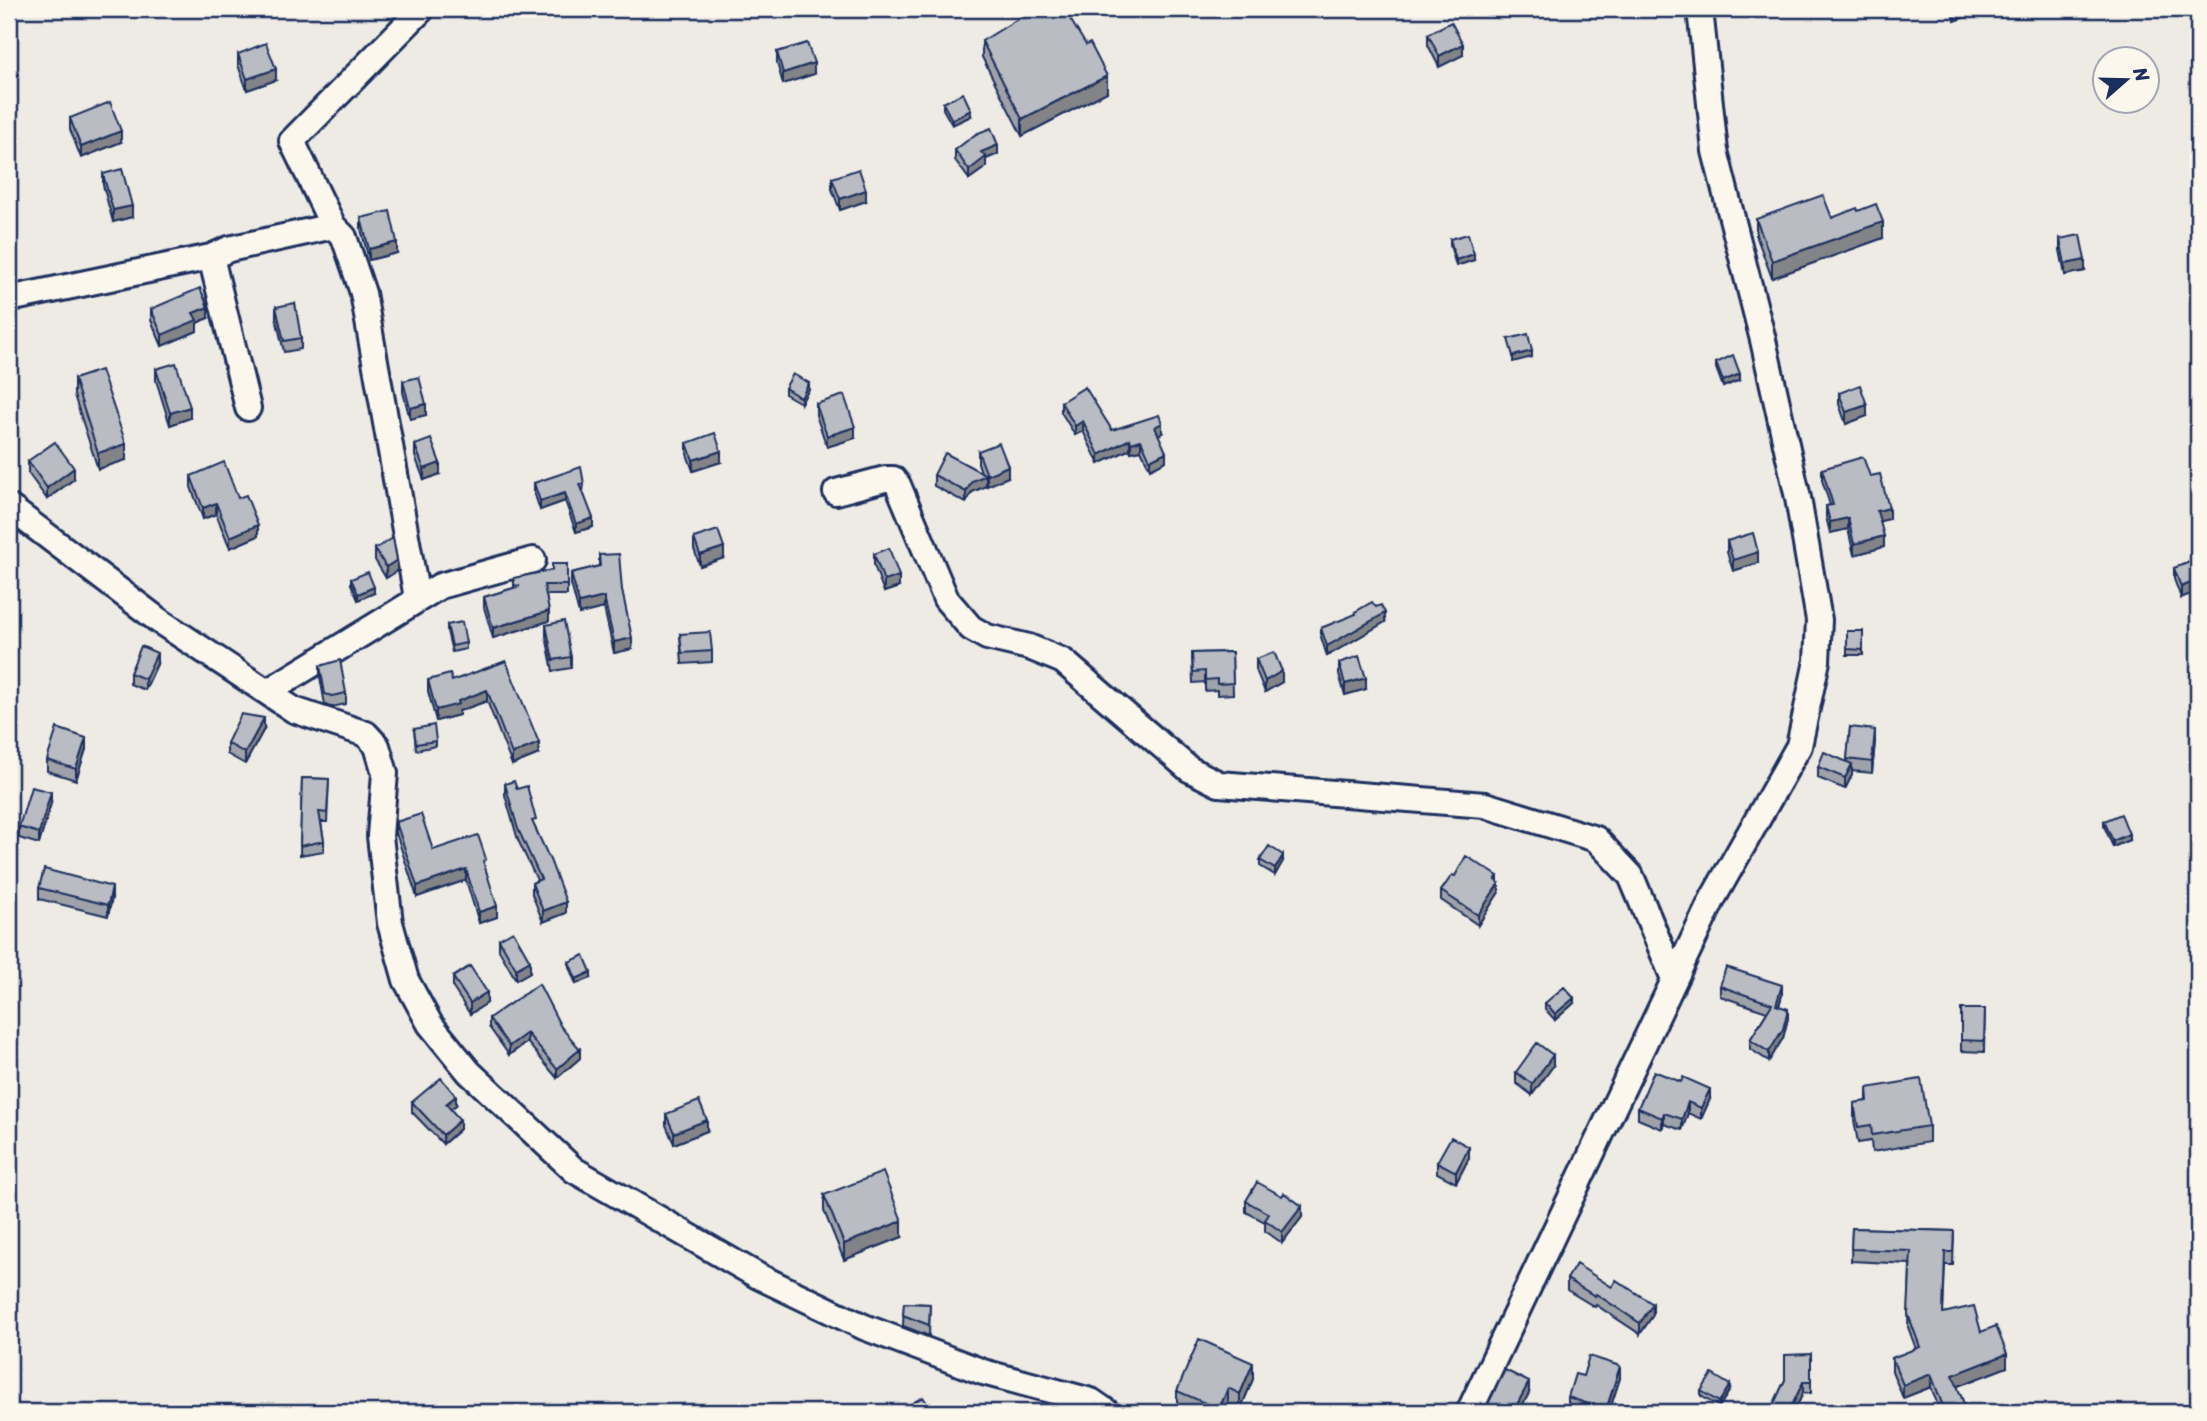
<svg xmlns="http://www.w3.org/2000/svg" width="2207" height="1421" font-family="Sriracha,sans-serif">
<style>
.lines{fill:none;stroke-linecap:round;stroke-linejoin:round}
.minor-casing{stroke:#1b2f5e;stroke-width:30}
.minor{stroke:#fbf7ec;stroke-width:24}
.wall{fill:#9fa2a8;stroke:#1b2f5e;stroke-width:2}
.shaded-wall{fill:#828488;stroke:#1b2f5e;stroke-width:2}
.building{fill:#b9bcc3;stroke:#1b2f5e;stroke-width:2}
</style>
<rect width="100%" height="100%" fill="#eeebe4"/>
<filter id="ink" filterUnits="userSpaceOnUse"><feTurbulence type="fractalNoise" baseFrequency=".0143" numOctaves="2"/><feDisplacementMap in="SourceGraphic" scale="14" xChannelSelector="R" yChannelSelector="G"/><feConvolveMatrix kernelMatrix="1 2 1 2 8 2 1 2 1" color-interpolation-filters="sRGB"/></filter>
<g filter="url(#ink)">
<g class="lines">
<defs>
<path id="minor" d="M211 257 248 408
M9 299 211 257 229 249 333 226
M836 492 885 479H893L898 485 946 599 971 628 987 637 1029 647 1063 661 1189 769 1219 784 1485 805 1596 839 1631 876 1674 979
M9 507 158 620 294 710 366 734 377 746 385 773 380 836 390 923 406 980 430 1024 469 1072 574 1170 758 1276 864 1327 983 1372 1091 1401 1107 1412
M417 598 363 293 344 237 333 226 292 141 422 9
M267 692 440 586 533 560
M1469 1412 1713 898 1799 746 1817 661 1819 620 1798 498 1763 340 1715 151 1700 9"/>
</defs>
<use href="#minor" class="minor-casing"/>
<use href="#minor" class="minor"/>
</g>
<path class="wall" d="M898 9H932L899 15Z
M1950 9H1972V14L1955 21Z
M1428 34 1463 55 1439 67 1428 45Z
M982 41 1086 45 1107 92 1022 136 982 57Z
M777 52 814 74 783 84 777 63Z
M238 54 276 80 247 90 238 65Z
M943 103 971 116 952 125 943 109Z
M70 118 121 142 81 158 70 129Z
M955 150 998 154 986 159V167L969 179 955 160Z
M103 174 132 217 113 222 103 185Z
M832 178 866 201 840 210 832 189Z
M1858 211 1883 238 1772 278 1756 235V219L1832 218Z
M361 218 397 253 369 260 361 229Z
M1450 239 1474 260 1456 266 1450 245Z
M2060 239 2085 271 2065 275 2060 250Z
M276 307 301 338V349L284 352 276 318Z
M151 309 208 318 197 323V331L162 346 151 320Z
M1716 363 1740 380 1723 387 1716 368Z
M156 369 190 418 170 425 156 380Z
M74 379 126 460 98 469 74 395Z
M403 381 426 415 410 419 403 392Z
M785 388 809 389 801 403 785 394Z
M1839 393 1867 416 1846 424 1839 404Z
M1061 402 1112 430 1162 433 1158 435 1166 461 1150 469 1141 450 1131 452 1130 449 1099 464 1083 431 1075 435 1061 412Z
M816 404 855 438 827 447 816 415Z
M687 443 721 462 693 471 687 454Z
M415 445 440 474 424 480 415 456Z
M978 451 1008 477 972 492 966 503 934 486V475L981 472 978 463Z
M28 461 74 479 47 499 28 473Z
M1822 469 1870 476 1889 519 1880 521 1884 547 1854 555 1848 529 1830 533 1826 517V506L1830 505 1822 480Z
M191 476 238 498 258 536 230 548 216 514 203 519 191 487Z
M534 483 584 484 583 492 593 527 576 532 565 501 540 510 534 492Z
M694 538 724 558 700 566 694 549Z
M1727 541 1758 563 1733 571 1727 552Z
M375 549 397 571 386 578 375 560Z
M874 554 899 587 884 592 874 565Z
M599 555 622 590 632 649 614 653 604 608 579 614 571 584V573L599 566Z
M2198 559 2181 598 2174 579V568Z
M567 564V595H546L549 621 493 638 484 607V597L514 588V578L552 570Z
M351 579 374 593 358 600 351 584Z
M1355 612 1385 622 1327 656 1321 637V628L1355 615Z
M447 625 466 643V649L452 652 447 631Z
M546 625 571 657V668L553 671 546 636Z
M1847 631H1863V655H1847Z
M680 634 712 651V662L682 664Z
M1232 652 1233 694 1217 695V690L1205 691V682L1193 683 1192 653Z
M1256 659 1282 682 1265 692 1256 670Z
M506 661 539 754 512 765 487 701 459 711V715L436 721 428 691V680L452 681Z
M1339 663 1366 689 1345 695 1339 674Z
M157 664 145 690 130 684V673Z
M320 666 346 693V704L332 707 325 705 320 677Z
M1850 727 1875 741 1872 773 1852 771V775L1845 789 1818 778V767L1847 762Z
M264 729 245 764 227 754V743Z
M414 729 436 741V746L416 750Z
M86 749 76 780 47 771V760Z
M302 778 329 779 327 822H321L324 841V851L300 855Z
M505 784 536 829 566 913 543 922 532 894V883L537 880 518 840 505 795Z
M51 803 39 844 19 838V827Z
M2104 821 2129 840 2113 847 2104 826Z
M396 822 433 850 486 871 497 917 479 923 466 880 417 897 396 833Z
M1260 860 1283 861 1275 875 1260 866Z
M1455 876 1498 881 1499 892 1478 925 1441 900V891Z
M39 888 112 898 108 916 39 899Z
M499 939 530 972 516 980 499 950Z
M569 962 591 978 576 984 569 967Z
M453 977 487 1003 470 1014 453 988Z
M1720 986 1782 995 1779 1006 1788 1018 1783 1038 1769 1061 1750 1049V1040L1767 1012 1720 996Z
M1545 1003H1574L1555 1020 1545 1009Z
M1961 1009H1985L1984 1052 1961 1051Z
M489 1018 561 1027 580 1058 557 1078 527 1042 509 1055 489 1027Z
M1553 1066 1532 1095 1516 1083V1072Z
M1867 1088 1929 1126V1142L1872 1152 1871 1141 1858 1143 1854 1120V1103L1867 1101Z
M1710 1099 1701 1119 1688 1113 1682 1130 1664 1124 1662 1129 1638 1119V1108Z
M412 1102 456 1105 451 1109 460 1129 443 1144 412 1112Z
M666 1114 707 1131 674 1144 666 1125Z
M1469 1158 1456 1183 1437 1173V1162Z
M824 1195 902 1237 844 1260 824 1211Z
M1246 1201 1302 1217 1282 1243 1265 1231V1222L1246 1212Z
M1852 1228 1954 1231 1953 1265H1945L1943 1313 1981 1332 2007 1367 1957 1386 1967 1412 1940 1411 1931 1387 1903 1398 1892 1371V1358L1916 1349 1908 1327 1910 1264 1851 1261Z
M1567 1279 1653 1315 1640 1334 1596 1305 1595 1307 1567 1290Z
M904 1303 930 1304 929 1336 903 1326Z
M1811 1354V1393H1803L1794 1412H1770L1785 1380Z
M1583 1376 1620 1378 1609 1412H1579L1568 1408V1397Z
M1253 1379 1240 1410 1228 1405 1224 1412H1189L1177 1407V1391Z
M1730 1390 1719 1407 1701 1396V1391Z
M1529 1393 1519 1412H1488V1404Z"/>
<path class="shaded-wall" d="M1958 9H1972V14L1955 21V10Z
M1463 44V55L1439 67V56Z
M814 63V74L783 84V73Z
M276 69V80L247 90V79Z
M1107 76V92L1022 136V119Z
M971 110V116L952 125V120Z
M121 131V142L81 158V147Z
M998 145V154L986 159V167L969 179V170L981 152Z
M866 190V201L840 210V199Z
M132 206V217L113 222V210Z
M1883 222V238L1772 278V261Z
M397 242V253L369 260V249Z
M1474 254V260L1456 266V260Z
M2085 260V271L2065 275V264Z
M208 307V318L197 323V331L162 346V335L193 313Z
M1532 351V357L1513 362V356Z
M1740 374V380L1723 387V381Z
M809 383V389L801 403V398Z
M426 404V415L410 419V408Z
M1867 405V416L1846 424V412Z
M190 407V418L170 425V413Z
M1083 421V431L1075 435V426Z
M1162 423V433L1155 437V427Z
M855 427V438L827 447V436Z
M1130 439V449L1099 464V455Z
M1141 440V450L1131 452V443Z
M126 444V460L98 469V453Z
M721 451V462L693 471V460Z
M1166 452V461L1150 469V460Z
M440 463V474L424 480V469Z
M1008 466V477L987 486V475Z
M74 468V479L47 499V488Z
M986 475V486L972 492 966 503V492L972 481Z
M565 493V501L540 510V501Z
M216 503V514L203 519V508Z
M1889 508V519L1877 522V511Z
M593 518V527L576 532V524Z
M1848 518V529L1830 533V522Z
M258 525V536L230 548V537Z
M1884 536V547L1854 555V544Z
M724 547V558L700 566V555Z
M1758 552V563L1733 571V560Z
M397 560V571L386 578V567Z
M899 576V587L884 592V581Z
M2198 580V591L2181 598V587Z
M374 587V593L358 600V594Z
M604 597V608L579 614V603Z
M549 611V621L493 638V628Z
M1385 613V622L1327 656V646Z
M632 638V649L614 653V642Z
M157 653V664L145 690V679Z
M1282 671V682L1265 692V681Z
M1366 678V689L1345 695V684Z
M487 690V701L459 711V715L436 721V710L458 701Z
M264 718V729L245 764V753Z
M1875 730V741L1872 773V762Z
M86 738V749L76 780V769Z
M539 743V754L512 765V754Z
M1852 764V775L1845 789V778Z
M51 792V803L39 844V833Z
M2129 834V840L2113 847V841Z
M1283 855V861L1275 875V869Z
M466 869V880L417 897V886Z
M1498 876V885L1499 883V892L1478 925V915Z
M112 887V898L108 916V905Z
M566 902V913L543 922V911Z
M497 906V917L479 923V912Z
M530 961V972L516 980V969Z
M591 972V978L576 984V979Z
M1782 985V995L1776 1015V1005Z
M487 992V1003L470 1014V1003Z
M1574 998V1003L1555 1020V1014Z
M1788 1009V1018L1783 1038 1769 1061V1052Z
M527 1033V1042L509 1055V1046Z
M580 1049V1058L557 1078V1069Z
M1553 1055V1066L1532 1095V1084Z
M1710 1089V1099L1701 1119V1108Z
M456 1096V1105L446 1113V1104Z
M1688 1102V1113L1682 1130V1119Z
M1664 1113V1124L1662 1129V1118Z
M460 1120V1129L443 1144V1135Z
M707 1120V1131L674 1144V1133Z
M1469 1147V1158L1456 1183V1172Z
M1302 1206V1217L1282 1243V1232Z
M902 1221V1237L844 1260V1244Z
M1653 1304V1315L1640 1334V1323Z
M2007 1354V1367L1953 1388V1375Z
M1253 1363V1379L1240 1410V1394Z
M1620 1366V1378L1609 1412H1606Z
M1931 1374V1387L1903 1398V1385Z
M1529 1382V1393L1519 1412H1513Z
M1803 1382V1393L1794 1412H1789Z
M1730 1385V1390L1719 1407V1402Z
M1228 1388V1405L1224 1412H1219V1409Z"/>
<path class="building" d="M1034 9H1064L1086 45 1090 43 1107 76 1022 119 982 41Z
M1451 22 1463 44 1439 56 1428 34Z
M266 43 276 69 247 79 238 54Z
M807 43 814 63 783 73 777 52Z
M963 93 971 110 952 120 943 103Z
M110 102 121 131 81 147 70 118Z
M991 128 998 145 981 152 986 157 969 170 955 150 976 134Z
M122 169 132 206 113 210 103 174Z
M859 169 866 190 840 199 832 178Z
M1823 195 1832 218 1857 208 1858 211 1876 204 1883 222 1772 261 1756 219Z
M390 211 397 242 369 249 361 218Z
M1468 234 1474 254 1456 260 1450 239Z
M2080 235 2085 260 2065 264 2060 239Z
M200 288 208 307 193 313 197 320 162 335 151 309Z
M295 303 301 338 284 341 276 307Z
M1528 334 1532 351 1513 356 1508 339Z
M1733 355 1740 374 1723 381 1716 363Z
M176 363 190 407 170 413 156 369Z
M101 370 126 444 98 453 74 379Z
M793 374 809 383 801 398 785 388Z
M419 377 426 404 410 408 403 381Z
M1860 385 1867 405 1846 412 1839 393Z
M1085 387 1112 430 1159 415 1162 423 1155 427 1166 452 1150 460 1141 440 1131 443 1130 439 1099 455 1083 421 1075 426 1061 402Z
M844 395 855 427 827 436 816 404Z
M715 433 721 451 693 460 687 443Z
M431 439 440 463 424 469 415 445Z
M55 442 74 468 47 488 28 461Z
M999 443 1008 466 987 475 978 451Z
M945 453 986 475 972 481 966 492 934 475Z
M1863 457 1870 476 1880 474 1889 508 1877 511 1884 536 1854 544 1848 518 1830 522 1826 506 1833 505 1822 469Z
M224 462 238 498 246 495 258 525 230 537 216 503 203 508 191 476Z
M581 467 584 484H580L593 518 576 524 565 493 540 501 534 483Z
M718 530 724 547 700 555 694 538Z
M1753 533 1758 552 1733 560 1727 541Z
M393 538 397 560 386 567 375 549Z
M889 548 899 576 884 581 874 554Z
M619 554 622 590 632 638 614 642 604 597 579 603 571 573 600 566 599 555Z
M2198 559V580L2181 587 2174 568Z
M552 564H567V585H544L549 611 493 628 484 597 520 586 514 585V578L552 570Z
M368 572 374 587 358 594 351 579Z
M1372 602 1376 607 1381 605 1385 613 1327 646 1321 628 1356 614 1355 612Z
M564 621 571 657 553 660 546 625Z
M462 622 466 643 452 646 447 625Z
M1847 631H1863V650L1847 649Z
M710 632 712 651 682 653 680 634Z
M141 646 157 653 145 679 130 673Z
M1232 652 1233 683 1217 684V679L1205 680V671L1193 672 1192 653Z
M1274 652 1282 671 1265 681 1256 659Z
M1359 656 1366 678 1345 684 1339 663Z
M340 660 346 693 332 696 325 694 320 666Z
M506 661 539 743 512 754 487 690 458 701 459 704 436 710 428 680 450 674 452 681Z
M241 714 264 718 245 753 227 743Z
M434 725 436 741 416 744 414 729Z
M1850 727 1875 730 1872 762 1847 759Z
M57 728 86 738 76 769 47 760Z
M1824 752 1852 764 1845 778 1818 767Z
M302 778 329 779 327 813 319 812 324 841 300 846Z
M514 781 517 789 527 786 536 820 532 821 550 860 566 902 543 911 532 883 541 879 518 829 505 784Z
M31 787 51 792 39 833 19 827Z
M421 814 433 850 478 835 486 859 483 861 497 906 479 912 466 869 417 886 396 822Z
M2121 814 2129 834 2113 841 2104 821Z
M1269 846 1283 855 1275 869 1260 860Z
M1466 856 1498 876 1495 880 1499 883 1478 915 1441 891 1452 875 1455 876Z
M44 869 112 887 108 905 39 888Z
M513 931 530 961 516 969 499 939Z
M584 955 591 972 576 979 569 962Z
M470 966 487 992 470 1003 453 977Z
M1726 967 1782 985 1776 1005 1788 1009 1783 1029 1769 1052 1750 1040 1772 1004 1720 986Z
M539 984 561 1027 580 1049 557 1069 527 1033 509 1046 489 1018Z
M1564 987 1574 998 1555 1014 1545 1003Z
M1961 1009H1985L1984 1041 1961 1040Z
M1537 1043 1553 1055 1532 1084 1516 1072Z
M1654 1071 1681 1082 1683 1077 1710 1089 1701 1108 1688 1102 1682 1119 1664 1113 1662 1118 1638 1108Z
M441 1078 456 1096 446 1104 460 1120 443 1135 412 1102Z
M1921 1079 1929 1126 1872 1135 1871 1125 1858 1127 1854 1103 1868 1101 1867 1088Z
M699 1101 707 1120 674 1133 666 1114Z
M1451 1137 1469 1147 1456 1172 1437 1162Z
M883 1172 902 1221 844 1244 824 1195Z
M1257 1182 1282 1196 1284 1193 1302 1206 1282 1232 1265 1220 1269 1214 1246 1201Z
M1852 1228 1954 1231 1953 1252H1945L1943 1313 1974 1306 1981 1332 1996 1326 2007 1354 1953 1375 1967 1412H1936L1944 1409 1931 1374 1903 1385 1892 1358 1920 1347 1908 1314 1911 1251 1851 1249Z
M1576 1264 1612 1287 1616 1280 1653 1304 1640 1323 1596 1294 1595 1296 1567 1279Z
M904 1303 930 1304 929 1325 903 1315Z
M1199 1339 1253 1363 1240 1394 1228 1388 1219 1409 1177 1391Z
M1811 1354V1382H1803L1789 1412H1770L1785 1380V1355Z
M1589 1356 1620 1366 1606 1410 1568 1397 1575 1374 1583 1376Z
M1505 1370 1529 1382 1513 1412H1504L1488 1404Z
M1712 1374 1730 1385 1719 1402 1701 1391Z
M923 1397 933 1412H896Z
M1848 1411 1883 1412H1848Z"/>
</g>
<rect width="2207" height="1421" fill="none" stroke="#fbf7ec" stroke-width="35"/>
<rect x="18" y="18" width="2172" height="1386" fill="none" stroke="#1b2f5e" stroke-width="2.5" filter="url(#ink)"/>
<g transform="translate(2126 80) rotate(70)"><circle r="33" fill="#fbf7ec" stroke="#a1a7b3" stroke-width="2"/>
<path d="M0-5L12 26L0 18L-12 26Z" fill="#1b2f5e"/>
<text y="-10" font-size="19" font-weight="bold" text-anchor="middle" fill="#1b2f5e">N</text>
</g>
</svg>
